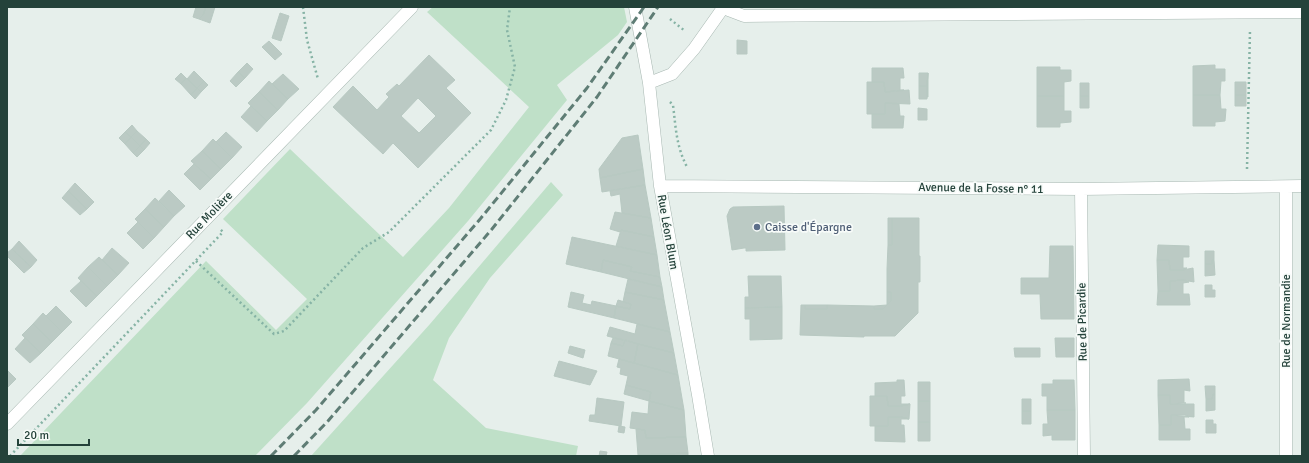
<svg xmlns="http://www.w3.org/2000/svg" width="1309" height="463" font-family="Signika,sans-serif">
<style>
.green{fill:#bfe0c8}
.building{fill:#bbcac4;stroke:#b8c9c2;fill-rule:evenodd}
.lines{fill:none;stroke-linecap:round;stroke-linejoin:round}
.minor-casing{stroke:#a8b8b2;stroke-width:13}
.path{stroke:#86b3a5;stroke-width:2.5;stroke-dasharray:2 3;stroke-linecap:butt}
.minor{stroke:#fff;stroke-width:12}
.rail{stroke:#5f7d75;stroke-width:3;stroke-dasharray:8 4;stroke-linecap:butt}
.service-dot{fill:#5c6f8a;stroke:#f7fbf9;stroke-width:1.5}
.labels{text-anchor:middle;stroke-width:3.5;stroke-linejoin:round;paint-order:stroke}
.street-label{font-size:12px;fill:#24423a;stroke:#f7fbf9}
.service-label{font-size:12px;fill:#4e5e75;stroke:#f7fbf9;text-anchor:start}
</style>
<rect width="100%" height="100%" fill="#e6efeb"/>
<path class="green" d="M433 7H624L627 22 618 35 557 85 567 100 468 221 307 403 255 456H20L206 261 276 330 307 299 223 219 290 149 403 257 449 208 529 107 427 12Z
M551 182 563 195 490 278 449 338 433 380 486 428 578 446 576 456H311L430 324Z"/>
<path class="building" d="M196 7H206L203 15 199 19 193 17Z
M206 7H215L210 23 199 19 203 15Z
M280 13 289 16 281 41 272 38Z
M737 40 747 41V54H737Z
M269 41 282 54 275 60 262 47Z
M429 55 455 80 446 88 471 113 418 168 393 143 383 154 333 107 353 86 377 110 389 97 386 94 397 84 399 86ZM418 98 436 116 419 133 401 116Z
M247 63 253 69 245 78 238 72Z
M1215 65V69H1225V81H1221L1220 95H1193V66Z
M1037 67H1060V70H1071V81L1064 82V96H1037Z
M872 68H903L904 78H900V90H904L885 92 884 82H872Z
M194 71 204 81 197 88 187 79Z
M238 72 245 78 236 87 230 81Z
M181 73 186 78 181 84 175 79Z
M919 73H928L927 86H919Z
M928 73V97H927V86Z
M283 74 299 89 288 99 272 84Z
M186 78 197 88 191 95 181 84Z
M204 81 208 85 201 92 197 88Z
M269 81 288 99 278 110 259 92Z
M867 82H884L885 92 909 90 910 104 885 103V114H867Z
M1235 82H1246V95H1235Z
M1080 83H1089V96H1080Z
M919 86H927V99H919Z
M197 88 201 92 195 99 191 95Z
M259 92 278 110 267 121 248 103Z
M1193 95H1220L1221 109H1226L1225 121 1215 122V126H1193Z
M1235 95H1246V106H1235Z
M1037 96H1064V111H1071V122L1060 123V127H1037Z
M1080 96H1089V108H1080Z
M885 103 899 104 900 116H904L903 128H872V114H885Z
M251 106 267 121 257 132 241 117Z
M918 108 927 109V120H918Z
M132 125 137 131 131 137 125 132Z
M137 131 146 139 140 146 131 137Z
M125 132 131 137 125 144 119 138Z
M226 132 242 147 232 158 216 142Z
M638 135 643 169 600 178 599 169 622 138Z
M131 137 140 146 133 153 125 144Z
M146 139 150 143 144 150 140 146Z
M213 139 232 158 221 169 202 151Z
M140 146 144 150 137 157 133 153Z
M202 151 221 169 211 179 191 161Z
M194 164 211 179 200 190 184 174Z
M643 169 645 185 602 192 600 178Z
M75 183 94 202 87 209 68 191Z
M645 185 651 218 622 213 620 194 611 196 610 191Z
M169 190 185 206 174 216 159 201Z
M68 191 87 209 80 215 62 198Z
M155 198 174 216 164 227 145 209Z
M784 206 785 250 746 251V248H744L732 250 727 216 730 209 733 207Z
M145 209 164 227 154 238 135 219Z
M615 212 651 218 654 237 621 230 620 232 610 229Z
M888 218H892V245H888Z
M892 218H919V256H920V282H918V313L895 336H864V337L800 335 801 305H805V309H827V305L874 306V309H883L891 301V292H887V269L888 245H892Z
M138 222 154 238 143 249 127 233Z
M621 230 654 237 657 255 616 246Z
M572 237 657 255 660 277 630 271 632 267 603 260 601 272 566 264Z
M19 241 37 260 31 267 12 249Z
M1158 245 1189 246V257H1183V268H1187L1183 270H1170L1169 260H1157Z
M1050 246H1073L1074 319H1041L1040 294H1021V278H1049Z
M112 248 129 263 118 275 102 260Z
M12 249 31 267 24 273 7 256V253Z
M1205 251H1214V260H1212V264H1205Z
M99 257 118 275 107 286 88 267Z
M603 260 632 267 630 271 660 277 662 287 601 272Z
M1157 260H1169L1170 270H1183L1193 268 1194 282 1183 280 1170 281V291H1158Z
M1212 260H1214L1215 275 1205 276V264H1212Z
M88 267 107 286 97 296 78 278Z
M748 276H781L782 307 745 308V297H749Z
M628 279 662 287 664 300 625 292Z
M1183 280 1189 282 1183 283V294H1189L1190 305H1157L1158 291H1170V281Z
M81 281 97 296 86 307 70 291Z
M1205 285H1212V290H1215V297H1205Z
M571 292 584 295 582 303 591 305 592 301 616 306 614 318 568 307Z
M625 292 664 300 670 332 614 318 616 306 630 309 631 304 623 302Z
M887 292H891V301L887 305Z
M618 300 631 304 630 309 616 306Z
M805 305H827V309H805Z
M887 305 883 309H874V306Z
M56 306 72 322 62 332 46 316Z
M782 307V339L750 340V319H745V308Z
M43 313 62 332 52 342 33 324Z
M33 324 52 342 41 353 22 335Z
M637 324 670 332 674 353 607 336 610 327 635 334Z
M25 338 41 353 30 363 15 349Z
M613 338 625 340 623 346 611 343Z
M1055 338H1074V357H1056Z
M625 340 638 344 634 363 608 356 611 343 623 346Z
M638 344 674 353 678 375 634 363Z
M570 346 585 350 583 358 568 353Z
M1014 348H1040V357H1015Z
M619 359 678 375 684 410 649 401 651 392 626 385 628 376 620 374 621 368 617 367Z
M559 361 597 371 590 385 554 376Z
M7 370 16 379 7 388Z
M1189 379 1190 391 1184 390V403H1186L1170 404V395H1158V380Z
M897 380H904L905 396H901V404H910L901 406H888L887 396H875V383L897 382Z
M1053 380H1074L1075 410H1047V396H1042V384H1053Z
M918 382H930V401H918Z
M626 385 651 392 649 401 624 394Z
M1205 386H1215V394H1213L1212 399H1206Z
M1213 394H1215V410L1206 411V399H1212Z
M1158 395H1170V404H1194V417L1171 415V425H1159Z
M870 396H887L888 406H901L910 404 909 419 901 417H888V426H870Z
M597 398 624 402 621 426 589 421 590 415H595Z
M1022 399H1031V411H1022Z
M649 401 684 410 686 437 646 438 645 430 630 428 632 412 648 414Z
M918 401H930V422H918Z
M1047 410H1075V440H1052V435L1043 436V424H1048Z
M1022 411H1031V424H1022Z
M1171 415H1185L1189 417H1184L1185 429H1190V440H1159V425H1171Z
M888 417H901L909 419H901V425H904L905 442 875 441V426H888Z
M1206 420H1213V424H1216V433H1206Z
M918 422H930V441H918Z
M619 426 625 427 624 433 618 432Z
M636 429 645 430 646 438 686 437 688 453 638 455Z
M600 451 607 452 606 456H599Z
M688 453V456H638V455Z"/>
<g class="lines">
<defs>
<path id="minor" d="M635 7 649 83 660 186 698 395 708 456
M649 83 672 74 694 49 723 8 744 16 1302 12
M660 186 1081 189 1302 186
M1286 187V456
M1081 189 1084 456
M7 424 412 7"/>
</defs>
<use href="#minor" class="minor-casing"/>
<path class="path" d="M303 7 307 40 318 79
M670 19 685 31
M670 102 673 105C676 129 676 145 687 167
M1247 169 1250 30
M196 261 274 334 284 331 363 248 389 232 491 130 506 100 515 67 507 30 510 7
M10 456 223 232 220 229"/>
<use href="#minor" class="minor"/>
<path class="rail" d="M271 456 316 410 481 218 587 88 644 7
M294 456 328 421 492 229 597 97 658 7"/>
</g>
<circle class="service-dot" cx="757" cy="227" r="4"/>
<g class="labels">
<g class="street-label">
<text transform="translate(981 188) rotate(1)" y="4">Avenue de la Fosse n° 11</text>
<text transform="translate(209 215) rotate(-46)" y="4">Rue Molière</text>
<text transform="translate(668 232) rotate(80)" y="4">Rue Léon Blum</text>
<text transform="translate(1286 321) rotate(-90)" y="4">Rue de Normandie</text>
<text transform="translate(1082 322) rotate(-91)" y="4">Rue de Picardie</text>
</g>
<g class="service-label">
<text x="765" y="231">Caisse d'Épargne</text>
</g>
</g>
<rect width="1309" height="463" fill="none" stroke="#24423a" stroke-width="16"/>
<path d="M18 439v6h71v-6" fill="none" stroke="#24423a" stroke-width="2"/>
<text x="24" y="439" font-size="12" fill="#24423a" stroke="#f7fbf9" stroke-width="3" paint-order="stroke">20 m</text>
</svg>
